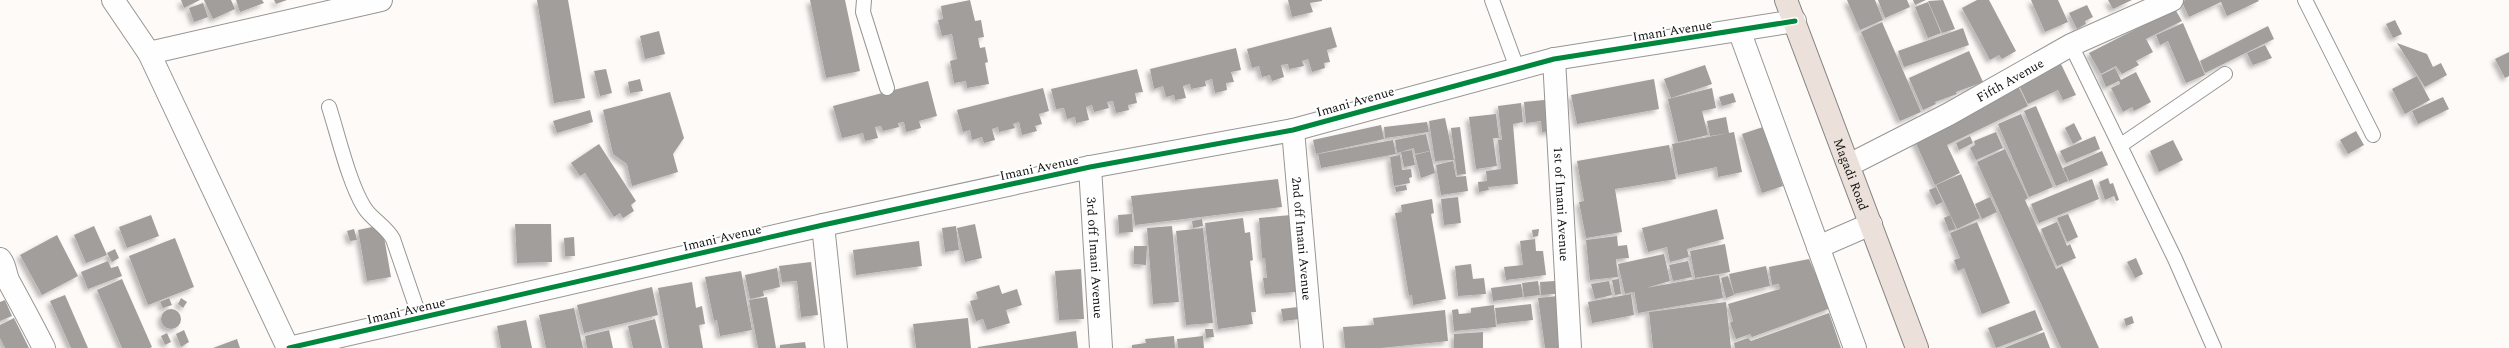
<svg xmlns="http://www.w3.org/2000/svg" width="2509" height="348" font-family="Spectral,serif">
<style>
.building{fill:#a19e9c;filter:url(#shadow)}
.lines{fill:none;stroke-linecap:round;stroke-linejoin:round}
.service-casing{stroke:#979695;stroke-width:16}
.minor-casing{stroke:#979695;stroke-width:24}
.trunk-casing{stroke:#858382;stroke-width:24}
.service{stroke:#fffefe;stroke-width:14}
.minor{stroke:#fffefe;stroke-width:22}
.trunk{stroke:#ebe1da;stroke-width:22}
.cycleway-casing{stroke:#fff;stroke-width:8}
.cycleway{stroke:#00873e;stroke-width:5}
.labels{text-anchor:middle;stroke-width:4;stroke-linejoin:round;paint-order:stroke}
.street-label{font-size:13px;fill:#111;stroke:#fff}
</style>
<defs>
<filter id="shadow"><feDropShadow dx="-3.5" dy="3.5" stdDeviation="2" flood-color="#0004"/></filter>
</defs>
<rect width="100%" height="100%" fill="#fdfaf7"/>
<path class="building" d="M181 0H200L184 8Z
M204 0H231L235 9 213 19Z
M236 0H262L264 3 240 12Z
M274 0H287L276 4Z
M537 0H568L585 98 554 103Z
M810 0H845L860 71 826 78Z
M970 0 975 21 981 20 984 37 978 38 980 48 985 47 988 62 985 63 989 84 967 88 966 81 954 83 950 61 957 59 952 34 942 36 938 20 943 19 941 6Z
M1288 0H1322V1L1310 3 1313 12 1292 17Z
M1847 0H1875L1883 20 1860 30Z
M1878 0H1907L1910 7 1885 18Z
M1913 0H1926L1915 5Z
M1943 0 1955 29 1942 33 1928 1Z
M1977 0H1989L2016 51 2002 59 1999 55 1990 60 1962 8Z
M2031 0H2058L2068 22 2045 32Z
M2108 0H2132L2113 9Z
M2185 0H2258L2259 1 2227 16 2221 2 2189 17 2182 2Z
M1928 2 1941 33 1928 38 1915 7Z
M203 3 208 17 194 22 189 8Z
M2087 5 2093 17 2085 21 2086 24 2077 29 2069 13Z
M2175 9 2182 21 2146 39 2153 52 2136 61 2139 65 2122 74 2116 66 2101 74 2089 53Z
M2395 20 2402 34 2393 38 2386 24Z
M1882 22 1921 112 1900 121 1861 32Z
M2183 23 2205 75 2186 83 2168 41 2160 45 2156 35Z
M2268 26 2274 39 2205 73 2200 61Z
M1331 27 1337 47 1327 50 1330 62 1324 63 1325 68 1312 72 1308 59 1302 61 1304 66 1289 69 1288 64 1281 65 1284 77 1272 81 1270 75 1262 77 1259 66 1252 68 1247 49Z
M1963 28 1969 45 1904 67 1898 51Z
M659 31 665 54 645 59 640 36Z
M2397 43 2427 54 2433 67 2441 63 2447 75 2425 87Z
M2265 45 2272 58 2253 65 2247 53Z
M1236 48 1241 70 1231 72 1234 82 1226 83 1227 90 1215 93 1212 79 1205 81 1206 86 1191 89 1190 84 1183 86 1186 98 1175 100 1174 95 1166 97 1163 86 1154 89 1150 69Z
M1969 51 1983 82 1956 92 1957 94 1935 102 1936 104 1923 110 1909 78Z
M2509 52V76L2505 78 2495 59Z
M2061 64 2076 95 2063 100 2058 90 2028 104 2019 85Z
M1705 65 1712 84 1671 98 1664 79Z
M2115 68 2121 80 2136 72 2151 102 2134 111 2132 107 2123 112 2111 88 2120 84 2119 81 2106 87 2101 75Z
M606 69 612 93 600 96 594 71Z
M1137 69 1143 92 1135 93 1137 103 1128 105 1129 110 1116 113 1113 101 1107 102 1109 108 1094 112 1092 105 1086 107 1089 120 1076 123 1075 117 1067 119 1064 108 1056 109 1051 89Z
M2417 76 2430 100 2405 114 2392 89Z
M640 79 643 91 630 93 628 82Z
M1654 79 1659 109 1577 124 1571 95Z
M928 81 937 116 919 121 921 128 906 132 904 122 898 123 899 127 883 131 881 126 875 127 878 138 865 141 863 133 842 138 833 106Z
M2018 86 2028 106 1947 145 1960 173 1935 185 1913 137Z
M1043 88 1049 111 1039 114 1042 124 1035 126 1037 131 1022 135 1019 122 1013 124 1015 128 999 132 998 127 992 129 995 140 984 143 982 137 972 140 970 130 963 132 957 110Z
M1712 88 1716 108 1702 111 1708 135 1678 142 1668 99Z
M670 92 684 138 673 154 678 172 632 186 627 164 613 154 603 110Z
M1733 93 1736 102 1722 106 1719 97Z
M2443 97 2449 109 2418 124 2412 111Z
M1554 99V131L1542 132 1541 121 1526 123 1524 102Z
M1521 103 1523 122 1513 124 1518 184 1488 187 1489 190 1479 192 1478 182 1487 181 1486 171 1501 169 1498 140H1502L1498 106Z
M2036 106 2068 181 2056 186 2024 111Z
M590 110 593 122 557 133 553 121Z
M1496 114 1499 138H1493L1497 166 1476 169 1469 117Z
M2021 114 2053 187 2029 197 1998 124Z
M1726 117 1729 133 1710 136 1707 121Z
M1445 118 1454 160 1435 161 1429 121Z
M1427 122 1429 132 1385 138 1384 127Z
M2074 123 2082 139 2073 144 2065 128Z
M1381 125 1384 139 1316 154 1313 140Z
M1460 127 1466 174 1457 175 1451 128Z
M1763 127 1783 186 1762 193 1742 134Z
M2356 131 2364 145 2348 154 2340 140Z
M1734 132 1742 172 1718 177 1717 167 1678 175 1672 144Z
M1996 132 2003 148 1976 160 1970 148 1975 145 1974 141Z
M1426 134 1430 151 1415 154 1414 148 1397 153 1395 140Z
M1970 136 1973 143 1959 150 1956 143Z
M2095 136 2100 149 2066 163 2060 151Z
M1393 140 1396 154 1321 168 1318 154Z
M2173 140 2183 160 2159 172 2150 151Z
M599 144 636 201 631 205 634 211 623 218 620 213 614 217 585 173 580 176 571 163Z
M1669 145 1676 179 1615 189 1622 232 1586 238 1579 202 1584 201 1577 161Z
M2005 149 2028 198 2025 200 2056 269 2062 266 2099 348H2061L1977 162Z
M1412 150 1415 165 1404 167 1401 152Z
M1430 151 1435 173 1421 178 1415 155Z
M2102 151 2108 165 2069 181 2063 168Z
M1400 155 1402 170 1411 169 1412 177 1409 178 1410 183 1394 186 1390 157Z
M1453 161 1456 177 1466 176 1468 191 1441 195 1436 165Z
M1961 174 1980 218 1957 229 1936 185Z
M2108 178 2110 184 2113 183 2119 200 2116 201 2114 196 2105 200 2099 182Z
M1278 179 1282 207 1135 225 1131 196Z
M2092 179 2099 199 2039 223 2031 204Z
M1406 185 1407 190 1396 192 1395 187Z
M1936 187 1943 202 1936 205 1929 190Z
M1458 197 1461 223 1444 225 1441 199Z
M1990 197 1997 212 1982 219 1975 204Z
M1432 199 1434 213 1431 214 1446 299 1413 305 1412 295 1409 296 1395 213 1402 212 1401 205Z
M1717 209 1724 239 1687 249 1689 257 1670 262 1667 247 1648 252 1642 228Z
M1132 214 1133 232 1119 233 1118 215Z
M2068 214 2078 237 2067 242 2057 218Z
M151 215 159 236 127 248 119 227Z
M1291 215 1297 292 1265 294 1263 278H1267L1265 258H1262L1259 218Z
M1950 215 1956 229 1949 231 1944 218Z
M1243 218 1245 233 1250 232 1253 260 1250 261 1256 312H1251L1253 324 1218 329 1205 223Z
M1202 219 1203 226 1193 228 1192 221Z
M1977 222 2010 303 1982 314 1964 268 1958 271 1954 260 1960 258 1950 233Z
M2057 222 2067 246 2070 244 2076 258 2057 266 2041 229Z
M515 224H551L552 262 517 263Z
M975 224 982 258 965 262 957 228Z
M382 225 391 277 367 281 358 230Z
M94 226 107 255 86 263 74 235Z
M956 226 959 250 945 252 942 228Z
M1172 226 1179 302 1153 304 1147 228Z
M1203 228 1213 323 1186 325 1176 231Z
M354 229 357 240 350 241 347 231Z
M1539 229 1538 236 1533 237 1532 230Z
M57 235 78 276 42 295 20 255Z
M1617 236 1618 246 1627 245 1629 258 1616 259 1618 277 1590 280 1586 240Z
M574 237 575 256H565L564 238Z
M175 238 194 287 148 305 129 256Z
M1535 239 1536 251H1543L1546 275 1506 280 1504 267 1523 265 1520 241Z
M919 241 922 266 856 275 853 250Z
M1725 244 1730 272 1695 278 1690 251Z
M1134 246H1147L1146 265 1134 264Z
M115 249 119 258 112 262 107 253Z
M1664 254 1670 281 1625 294 1618 264Z
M2136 258 2143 274 2135 278 2127 262Z
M1809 259 1831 308 1752 337 1750 334 1736 339 1730 323 1733 321 1728 304 1780 289 1779 284 1772 285 1769 267Z
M108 261 111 268 118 266 122 276 88 289 81 272Z
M1688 261 1692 277 1673 281 1669 265Z
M811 262 818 315 801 317 797 281 782 282 779 266Z
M1471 264 1473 279 1484 278 1486 294 1458 296 1455 266Z
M1766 266 1770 286 1734 294 1729 274Z
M777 268 780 287 763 291 764 296 750 299 745 275Z
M1081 269 1084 319 1059 320 1055 271Z
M741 271 752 330 720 336 717 320 714 321 705 277Z
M1719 275 1723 298 1638 313 1634 290Z
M1728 276 1734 295 1726 298 1721 278Z
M122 279 152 347 150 348H122L97 290Z
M1619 279 1621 294 1615 295 1612 280Z
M1538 281 1540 295 1524 297 1522 283Z
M1555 281V294L1541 295 1540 282Z
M1609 281 1612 295 1595 299 1591 284Z
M692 282 696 308 702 306 705 324 699 325 703 348H669L658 288Z
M1521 284 1523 297 1493 301 1491 288Z
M999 285 1002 294 1017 289 1022 305 1006 310 1010 323 987 330 983 319 976 321 970 301 978 299 976 292Z
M652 287 658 315 584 333 577 305Z
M1631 294 1634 315 1592 323 1588 302Z
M65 295 88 348H71L50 301Z
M1558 296 1562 348H1545L1538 298Z
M767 297 776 348H758L749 300Z
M169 298 172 305 163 308 160 302Z
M181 298 187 302 183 308 178 304Z
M5 300 12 316 0 321V302Z
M1726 302 1731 348H1653L1649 312Z
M1531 304 1533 320 1497 324 1495 308Z
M1494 305 1496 327 1454 331 1452 310 1458 309 1459 314 1471 313V308Z
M1298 307 1300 319 1283 321 1281 309Z
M574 308 583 348H546L539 315Z
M161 319a10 10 0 1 1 20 0a10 10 0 1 1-20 0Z
M1445 310 1448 341 1381 348H1345L1343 327 1374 325 1373 318Z
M2035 310 2043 330 1996 348 1988 328Z
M1829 313 1841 348H1735L1734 343 1748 338 1751 341Z
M2132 316 2134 323 2126 326 2124 319Z
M14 318 29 348H5L0 338V325Z
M968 318 971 348H916L913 324Z
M655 319 662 348H633L628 326Z
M526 320 532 348H501L497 326Z
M1205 329H1213L1214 337 1206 338Z
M184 330 189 342 181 347 176 334Z
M609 330 613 348H587L585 336Z
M1076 331 1078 348H978V347Z
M1483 332V348H1454V334Z
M2044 332 2050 348H2004Z
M167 333 171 342 165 345 161 336Z
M1174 336 1175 348H1132V345L1146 343 1145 339Z
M1203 336 1204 348H1178L1177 339Z
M237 339 240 348H213Z
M805 342 806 348H780V345Z"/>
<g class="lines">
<defs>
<path id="service" d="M864 0 863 12 887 88
M1492 0 1517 68
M2305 0 2373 135
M2071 45 2175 259 2214 348
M329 107C338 135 349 183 364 207 371 219 386 226 393 239L420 318
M2121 145 2225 74"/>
<g id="minor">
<path d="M113 0 149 53 288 348"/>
<path d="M1739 30 1855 348"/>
<path d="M149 53 381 0"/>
<path id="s1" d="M1554 59 1570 348"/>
<path id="s2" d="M1293 130 1312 348"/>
<path id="s3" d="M1849 165 1949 114 2071 45 2172 0"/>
<path id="s4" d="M1090 167 1101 348"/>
<path d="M823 225 836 348"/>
<path d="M1818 247 1871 224"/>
<path d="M0 259C6 266 5 275 9 282 21 304 33 326 44 348"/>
<path d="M289 348 823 225 1090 167 1293 130 1554 59 1795 21"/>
</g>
<g id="trunk">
<path id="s5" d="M1786 0 1917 348"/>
</g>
</defs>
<use href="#service" class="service-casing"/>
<use href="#minor" class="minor-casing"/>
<use href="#trunk" class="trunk-casing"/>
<use href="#service" class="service"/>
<use href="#minor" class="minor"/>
<use href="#trunk" class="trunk"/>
<defs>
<path id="cycleway" d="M289 348 823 225 1090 167 1293 130 1554 59 1795 21"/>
</defs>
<use href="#cycleway" class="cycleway-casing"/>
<use href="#cycleway" class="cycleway"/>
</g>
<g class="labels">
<g class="street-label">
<text transform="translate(1672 30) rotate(-9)" y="5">Imani Avenue</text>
<text dy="5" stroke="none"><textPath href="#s3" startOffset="182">Fifth Avenue</textPath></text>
<text transform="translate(1355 101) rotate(-16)" y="5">Imani Avenue</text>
<text transform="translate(1039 167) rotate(-12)" y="5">Imani Avenue</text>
<text dy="5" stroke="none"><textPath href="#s5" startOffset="186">Magadi Road</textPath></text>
<text dy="5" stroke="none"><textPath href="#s1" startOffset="145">1st of Imani Avenue</textPath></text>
<text transform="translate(722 237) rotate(-13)" y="5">Imani Avenue</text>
<text dy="5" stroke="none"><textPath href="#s2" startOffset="109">2nd off Imani Avenue</textPath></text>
<text dy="5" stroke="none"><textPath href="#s4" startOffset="91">3rd off Imani Avenue</textPath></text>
<text transform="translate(406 310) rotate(-13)" y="5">Imani Avenue</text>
</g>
</g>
</svg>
